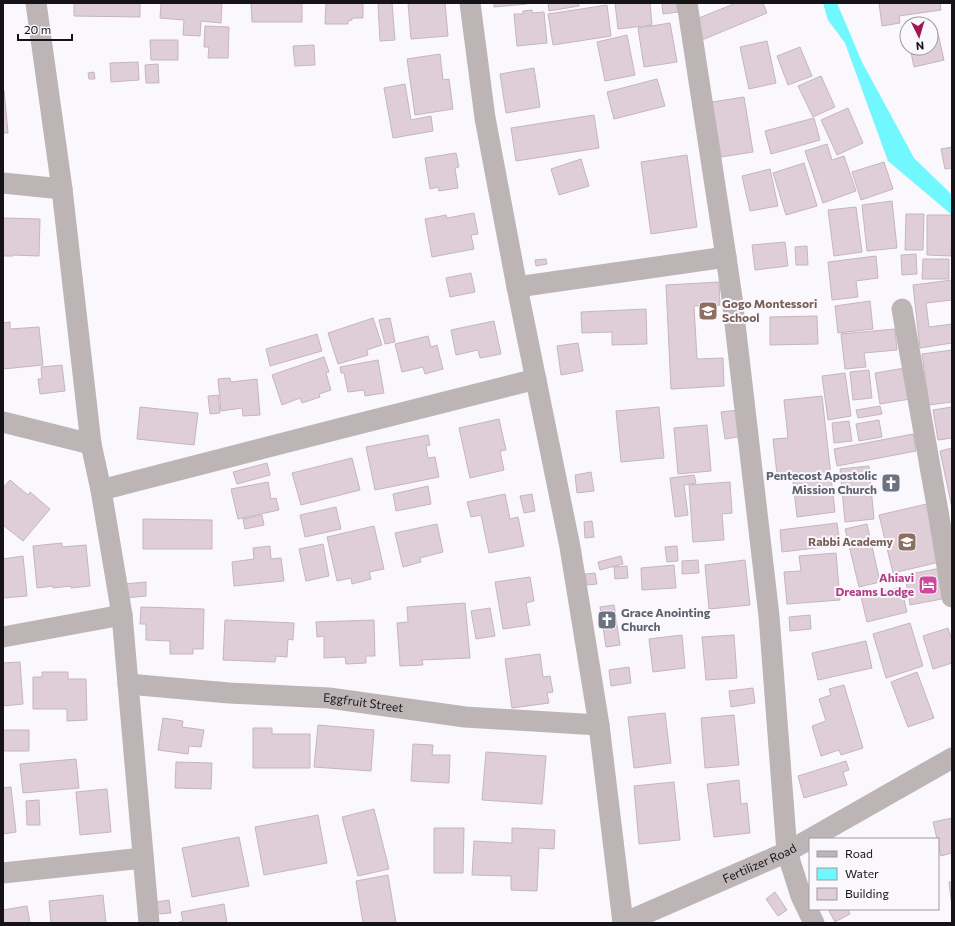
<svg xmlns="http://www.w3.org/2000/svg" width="955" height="926" font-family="Commissioner,sans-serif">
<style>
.water{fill:#70f8fe}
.building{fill:#dfced7;stroke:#c5b6be}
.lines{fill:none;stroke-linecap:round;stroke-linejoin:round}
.minor{stroke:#bcb4b5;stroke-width:21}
.labels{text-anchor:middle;stroke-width:4;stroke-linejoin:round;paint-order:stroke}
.education-label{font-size:12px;font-weight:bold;fill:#785e54;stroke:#faf7fd;text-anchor:start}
.worship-label{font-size:12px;font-weight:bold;fill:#5b616d;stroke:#faf7fd;text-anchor:end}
.hotel-label{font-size:12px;font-weight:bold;fill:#b23c85;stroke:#faf7fd;text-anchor:end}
.street-label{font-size:12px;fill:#151318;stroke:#faf7fd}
</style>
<rect width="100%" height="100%" fill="#faf7fd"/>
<path class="water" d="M823 3H837L862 62 914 158 952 195V215L888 161 845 43 828 20Z"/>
<path class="building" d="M74 3H140V17L74 16Z
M161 3H222L221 23 201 21 200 36 183 35 184 20 160 18Z
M251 3H302V22H252Z
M326 3H363V18H352V20L348 21V24H325Z
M378 3H392L395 40 380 41Z
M408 3H445L448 36 411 39Z
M494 3H527V4L494 7Z
M548 3H579V6L549 11Z
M615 3H650L652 25 618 29Z
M662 3H676L678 12 663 14Z
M736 3H763L767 13 702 40 694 20Z
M879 3H940L941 10 899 16 900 23 882 26Z
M607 5 611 36 553 45 548 14Z
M532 10V13L544 12 547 43 517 46 514 14H523V11Z
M670 23 677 62 644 67 638 28Z
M205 26 229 27 228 58H208L209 47H204Z
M937 29 944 60 914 67 910 48H931V30Z
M627 35 635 75 605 81 597 42Z
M150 40H178V60H151Z
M767 41 776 83 749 89 740 47Z
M314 45 315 65 295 66 293 46Z
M800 47 812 76 788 85 777 56Z
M440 54 443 80 449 79 453 109 415 115 407 59Z
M138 62 139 80 111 82 110 63Z
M158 64 159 83H146L145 65Z
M534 68 540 107 506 113 500 74Z
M94 72 95 79H89L88 73Z
M821 76 835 107 813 117 798 86Z
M657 79 665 106 614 119 607 92Z
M405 84 411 120 431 116 433 131 393 138 384 88Z
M3 90H4L8 133H3Z
M744 97 753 152 721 157 712 102Z
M848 108 863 143 837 155 821 120Z
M594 115 599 148 516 161 511 128Z
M814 118 820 140 771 154 765 131Z
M827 144 832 160 844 156 856 191 823 203 805 151Z
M952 147V168L945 169 941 149Z
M456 153 459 167 455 168 458 188 439 191 438 187 430 189 425 158Z
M687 155 697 227 651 234 641 162Z
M581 159 589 186 559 195 551 169Z
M884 162 893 189 861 200 852 172Z
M804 163 817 206 786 215 773 173Z
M770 169 778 206 750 211 742 176Z
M892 201 897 248 867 251 862 205Z
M856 207 862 252 834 256 828 210Z
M474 213 478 234 471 235 474 249 432 257 425 219 446 215 447 218Z
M906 214H924L923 250H905Z
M927 215H952L951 256 927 255Z
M3 218 40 219 39 256 13 255V256H3Z
M785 242 788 266 755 270 752 245Z
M807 246 808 265H796L795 247Z
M916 254 917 274 902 275 901 255Z
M876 256 878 278 856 281 858 297 832 300 828 262Z
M546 259 547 264 536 266 535 260Z
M923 259H949V279H922Z
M471 273 475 292 450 297 446 278Z
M952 280V300L926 303 929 327 952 324V343L920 348 913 285Z
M719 282 720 305 694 306 697 359 723 358 724 386 671 389 666 285Z
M870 301 873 329 838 333 835 306Z
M646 309 647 344 612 345V332L582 333 581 312Z
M817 316 818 344 770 345V317Z
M373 318 382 345 367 350 368 355 338 364 328 333Z
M390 318 395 342 385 344 379 320Z
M494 321 501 354 480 358 478 350 456 355 451 330Z
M10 322V329L39 327 43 365 3 369V323Z
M895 329 897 350 864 353 866 367 845 369 841 334Z
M317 334 322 351 270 366 266 349Z
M428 336 431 347 437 345 443 369 425 374 423 367 402 372 395 344Z
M578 343 583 371 561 375 557 346Z
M952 350V402L929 405 922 354Z
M324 357 329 372 326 373 331 390 319 394 320 397 302 403 300 398 282 405 272 375Z
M378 360 384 393 365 396 364 390 348 392 344 373H341L340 367Z
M62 365 65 391 40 394 38 379H42L41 367Z
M905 368 910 399 880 404 875 373Z
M869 370 872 398 853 400 850 372Z
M845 373 851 416 828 420 822 376Z
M230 378 231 382 257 379 260 415 243 416 242 408 221 411 218 379Z
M218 395 220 413 210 414 208 396Z
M822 396 835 512 797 517 792 472 777 474 773 439 788 438 784 400Z
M880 406 882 414 858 418 856 410Z
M140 407 198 413 194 445 137 439Z
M659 407 664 458 621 462 616 411Z
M952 407V438L938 440 933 410Z
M738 410 743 436 725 439 721 412Z
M499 419 506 450 500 451 504 470 470 478 459 428Z
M879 420 882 437 859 441 856 424Z
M849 421 852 441 834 443 832 423Z
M707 425 711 471 678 474 674 428Z
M913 434 916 451 837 466 834 449Z
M428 435 430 445 426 446 428 458 435 457 439 477 375 490 366 447Z
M952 448V508L940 451Z
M352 458 360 490 301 505 292 473Z
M267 463 270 475 237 484 233 472Z
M869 466 874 519 845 522 840 469Z
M591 472 594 491 577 493 575 475Z
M694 475 696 483 684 485 688 515 675 517 670 478Z
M10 480 28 495 30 492 50 509 23 541 3 525V488Z
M268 482 271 499 276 498 279 510 238 519 231 489Z
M730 482 732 513 722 514 724 540 693 542 689 485Z
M428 486 431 504 396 511 393 494Z
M505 494 510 519 518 517 524 546 489 553 481 515 471 517 467 502Z
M532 494 535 511 524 513 520 496Z
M931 503 944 561 893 573 879 515Z
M336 507 341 529 305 537 300 515Z
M262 515 264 525 245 529 243 519Z
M143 519 212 520V549H143Z
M592 521 594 537 585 538 584 522Z
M837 523 840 545 782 552 780 530Z
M437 524 443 552 420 558 421 562 403 567 395 533Z
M867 524 880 582 859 587 845 529Z
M374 526 384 569 369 572 371 579 352 584 351 578 337 581 327 537Z
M62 543V547L86 545 90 586 71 588V586L53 588V586L37 588 33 546Z
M323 544 329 576 306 581 299 549Z
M270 546 271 559 281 558 284 581 234 586 232 562 254 559 253 548Z
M677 546 678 561 667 562 665 547Z
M836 553 840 600 787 604 784 572 801 571 799 556Z
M23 556 27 596 3 598V559Z
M621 556 623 564 600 570 598 562Z
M698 560 699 573 682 574V561Z
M745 560 750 605 709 609 705 565Z
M674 565 676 588 642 590 641 568Z
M627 566 628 578 615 579 614 567Z
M941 568 947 598 910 605 905 575Z
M595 573 597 584 587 585 585 574Z
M530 577 534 601 526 603 530 625 503 629 495 582Z
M146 582V596L125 598 124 584Z
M901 587 907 612 867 622 861 597Z
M465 603 470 658 422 660 423 665 400 666 397 623 408 622 407 607Z
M614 605 620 645 606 647 600 607Z
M141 607 204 609 203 649H193V654H170V641L146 640V624H140Z
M490 608 495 636 476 639 471 611Z
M810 615 811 629 790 631 789 617Z
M225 620 294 623 293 640 288 639 287 657 276 656 275 662 223 660Z
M374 620 375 656H366V663L346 664 345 657 324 658V636L317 637 316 622Z
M910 623 923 666 886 678 873 634Z
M948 628 952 640V663L933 669 923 636Z
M682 635 685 668 653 672 649 639Z
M734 635 737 678 706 680 702 637Z
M866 641 872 668 818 680 812 653Z
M540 654 543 677 550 676 553 692 547 693 549 703 512 708 505 659Z
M20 662 23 704 3 706V663Z
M629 667 631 683 611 686 609 670Z
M42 672H68V679H86L87 720 67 721V709H33V677H42Z
M917 672 934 718 908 727 891 682Z
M844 685 863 748 841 755 839 750 821 756 812 726 826 721 819 699 831 695 829 689Z
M753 688 755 703 731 707 729 691Z
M665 713 671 763 634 768 628 717Z
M734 715 739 765 705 768 701 718Z
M163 718 183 721 182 727 204 730 201 747 189 746 188 754 158 750Z
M318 725 374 730 371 771 314 767Z
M253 728H272V734H310V768H253Z
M3 730H29V751H3Z
M413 744 433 745 432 755H450L449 783 411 781Z
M486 752 546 756 542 804 482 800Z
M76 759 79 788 23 793 20 764Z
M846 761 849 770 843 772 847 785 804 798 798 776Z
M176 762 212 763 211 789 175 788Z
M739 780 741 804 747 803 750 833 714 837 707 784Z
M674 782 680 840 639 844 634 786Z
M11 787 16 832 3 834V788Z
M107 789 111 832 80 835 76 792Z
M39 800 40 825H27L26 801Z
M374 809 389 869 358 876 342 817Z
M318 815 327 863 264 875 255 827Z
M952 818V853L941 856 933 822Z
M434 828H464L463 873H434Z
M512 828 555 830 554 849 539 848 537 891 511 890V876L472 875 474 841 512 843Z
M239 837 249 886 192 897 182 848Z
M388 875 396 923H363L356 881Z
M949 882H952V907Z
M775 892 787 910 778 916 766 899Z
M103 895 106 923H51L49 901Z
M169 900 171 913 158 914 157 902Z
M224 904 227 923H179V922L183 921 181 912Z
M27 906 30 923H3V910Z
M833 909H848L850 914 835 922 829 911Z"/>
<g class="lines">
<g class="minor">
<path d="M36 3 62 189"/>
<path d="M470 3 485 118 517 287"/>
<path d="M687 3 726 257"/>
<path d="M3 183 62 189 91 444"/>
<path d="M902 309 939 517 952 597"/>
<path d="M3 422 91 444 101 490"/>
<path d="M3 637 122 615"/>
<path id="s1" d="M128 684 229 693 329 698 465 717 599 725"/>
<path d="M3 873 143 858"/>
<path d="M149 923 122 615 101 490 346 427 536 379"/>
<path d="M623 923 599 725 570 547 517 287 726 257 732 298 769 616 787 852 801 896 814 923"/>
<path id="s2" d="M624 923 787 852 952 758"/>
</g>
</g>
<defs>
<symbol id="school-square" viewBox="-11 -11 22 22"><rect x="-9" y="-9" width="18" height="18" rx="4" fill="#8d6e63" stroke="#faf7fd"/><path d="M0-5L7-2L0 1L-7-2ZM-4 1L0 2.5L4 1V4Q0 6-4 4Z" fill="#fff"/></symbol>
<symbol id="church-square" viewBox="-11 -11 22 22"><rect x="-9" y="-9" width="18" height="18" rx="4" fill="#6b7280" stroke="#faf7fd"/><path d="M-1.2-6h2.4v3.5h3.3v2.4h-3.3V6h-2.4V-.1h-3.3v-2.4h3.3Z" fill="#fff"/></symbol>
<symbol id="hotel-square" viewBox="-11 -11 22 22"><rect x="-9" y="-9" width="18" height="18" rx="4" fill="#d1479c" stroke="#faf7fd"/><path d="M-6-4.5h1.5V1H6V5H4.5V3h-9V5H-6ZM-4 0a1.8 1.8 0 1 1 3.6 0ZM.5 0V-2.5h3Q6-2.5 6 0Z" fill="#fff"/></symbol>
</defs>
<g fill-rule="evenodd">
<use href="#school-square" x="697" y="300" width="22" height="22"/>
<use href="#church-square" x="880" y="472" width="22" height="22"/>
<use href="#school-square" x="896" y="531" width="22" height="22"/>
<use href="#hotel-square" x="917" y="574" width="22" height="22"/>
<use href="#church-square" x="596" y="609" width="22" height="22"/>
</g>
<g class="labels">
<g class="education-label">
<text x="722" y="308">Gogo Montessori<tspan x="722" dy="14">School</tspan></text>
<text x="893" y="546" text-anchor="end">Rabbi Academy</text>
</g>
<g class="worship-label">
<text x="877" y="480">Pentecost Apostolic<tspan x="877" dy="14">Mission Church</tspan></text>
<text x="621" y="617" text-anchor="start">Grace Anointing<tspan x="621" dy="14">Church</tspan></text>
</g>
<g class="hotel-label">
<text x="914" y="582">Ahiavi<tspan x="914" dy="14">Dreams Lodge</tspan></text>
</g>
<g class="street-label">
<text dy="4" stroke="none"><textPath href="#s1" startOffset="236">Eggfruit Street</textPath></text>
<text dy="4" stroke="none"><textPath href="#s2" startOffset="148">Fertilizer Road</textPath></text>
</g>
</g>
<rect width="955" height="926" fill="none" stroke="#151318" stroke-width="8"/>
<rect x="809" y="838" width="130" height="72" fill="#faf7fd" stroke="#9e9ca1"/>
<rect x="817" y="851" width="20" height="6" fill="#bcb4b5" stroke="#9e9ca1"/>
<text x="845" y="858" font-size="12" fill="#151318">Road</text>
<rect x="817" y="868" width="20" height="12" fill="#70f8fe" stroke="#9e9ca1"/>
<text x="845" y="878" font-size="12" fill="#151318">Water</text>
<rect x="817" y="888" width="20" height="12" fill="#dfced7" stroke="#9e9ca1"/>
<text x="845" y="898" font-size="12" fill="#151318">Building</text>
<g transform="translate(919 36) rotate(175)"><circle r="19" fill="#faf7fd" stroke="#9e9ca1"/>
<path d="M0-3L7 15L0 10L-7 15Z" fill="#a31355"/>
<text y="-6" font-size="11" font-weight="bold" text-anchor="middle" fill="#151318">N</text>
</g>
<path d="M18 34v6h54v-6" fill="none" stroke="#151318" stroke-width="2"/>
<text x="24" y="34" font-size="12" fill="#151318" stroke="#faf7fd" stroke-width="3" paint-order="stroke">20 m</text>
</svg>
